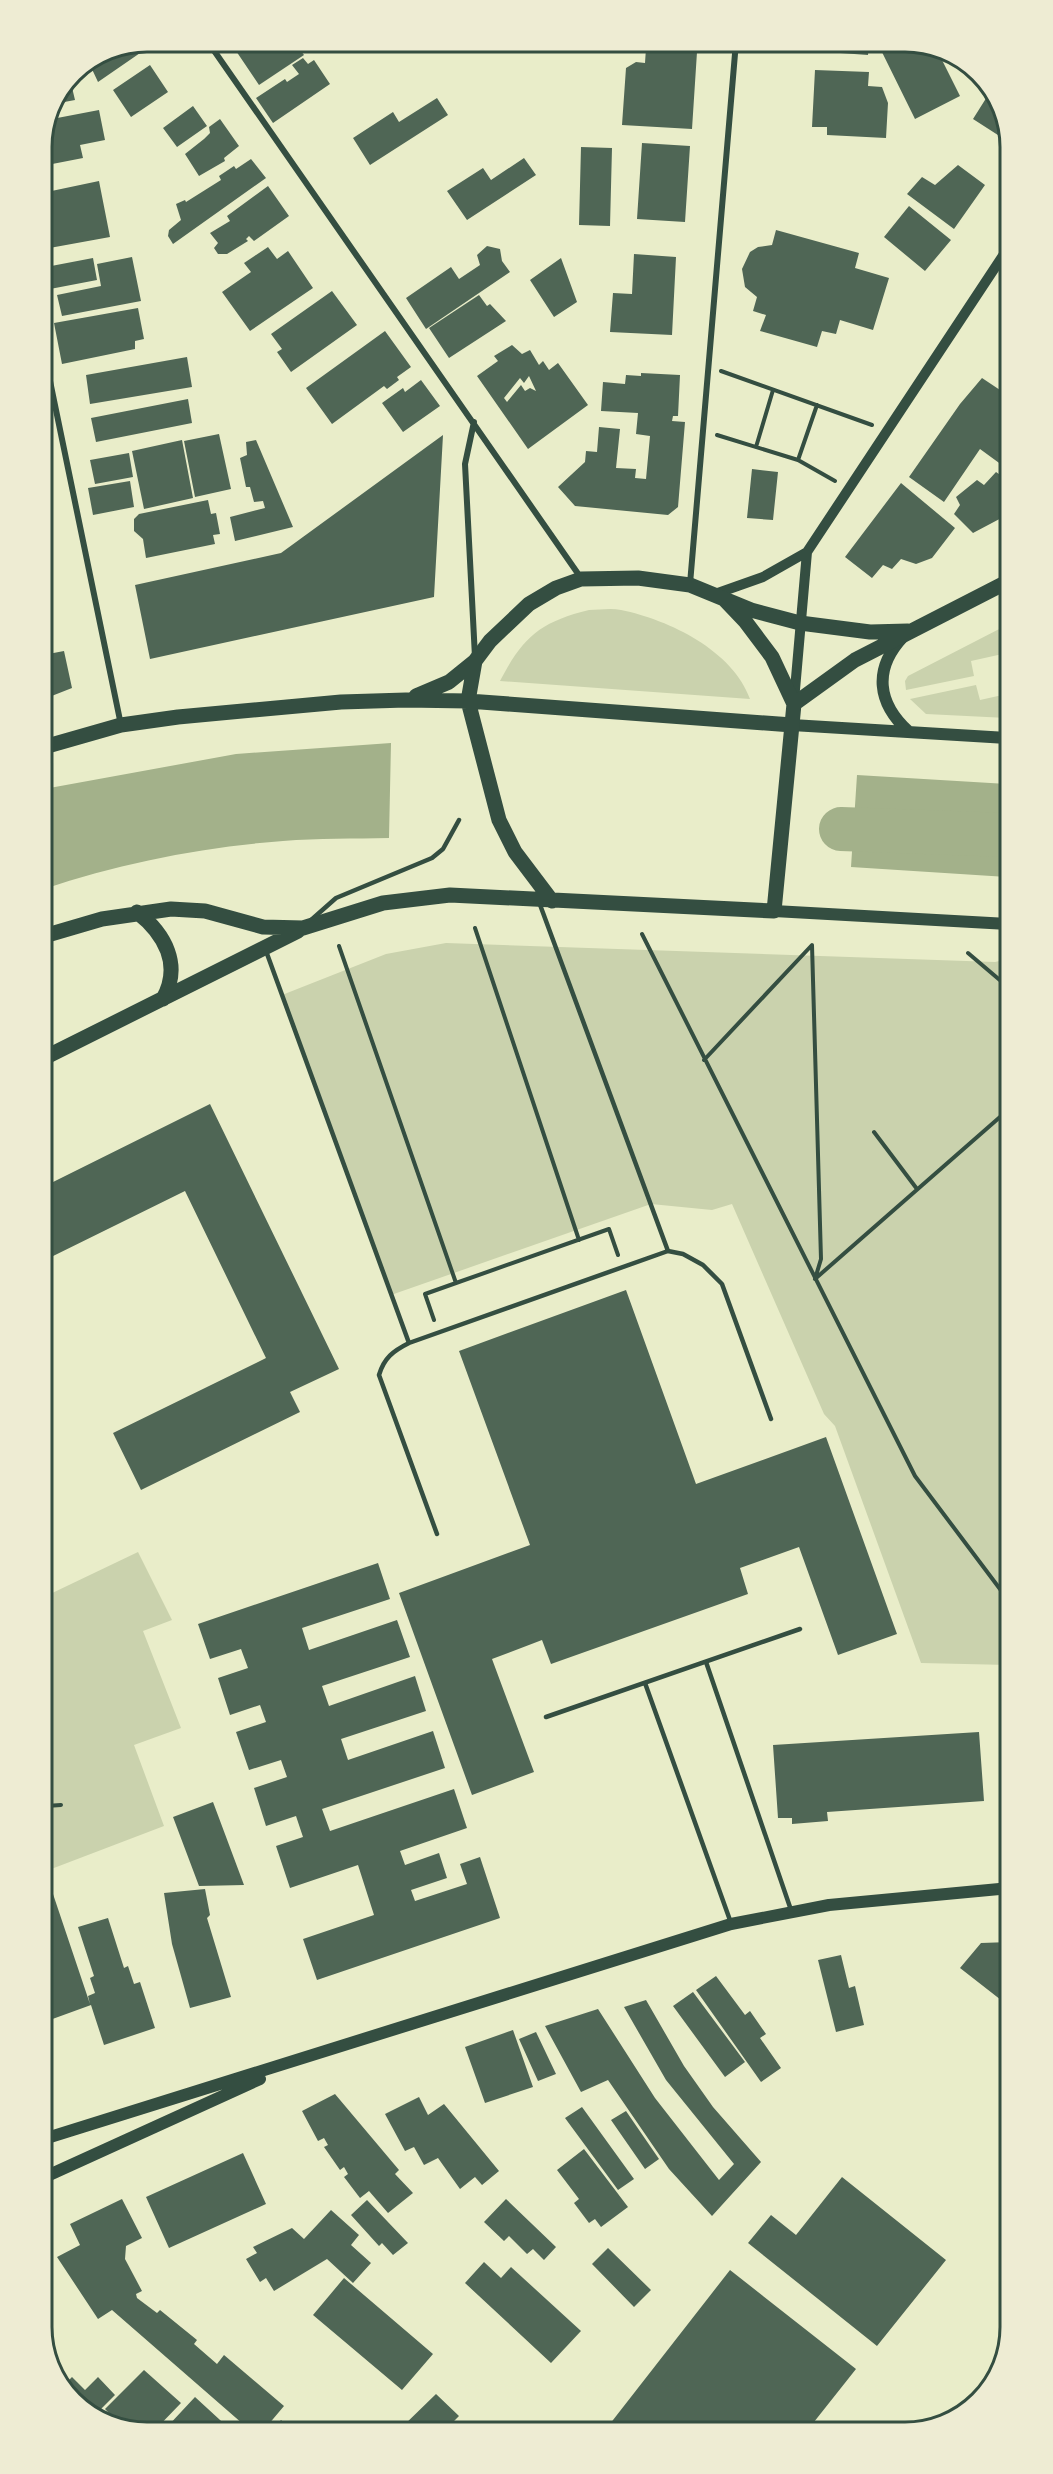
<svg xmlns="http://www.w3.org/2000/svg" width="1053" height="2474" font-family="'Work Sans',sans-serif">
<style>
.green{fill:#cad2ad}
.water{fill:#a3b18a}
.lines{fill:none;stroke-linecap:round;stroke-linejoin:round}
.river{stroke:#a3b18a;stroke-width:44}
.building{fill:#4f6655;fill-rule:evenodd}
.path{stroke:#344e41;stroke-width:4}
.service{stroke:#344e41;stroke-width:4.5}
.minor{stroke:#344e41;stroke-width:6}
.tertiary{stroke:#344e41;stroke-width:10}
.secondary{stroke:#344e41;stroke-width:12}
.primary{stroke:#344e41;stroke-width:15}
.rim{fill:none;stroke:#344e41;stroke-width:3}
</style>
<rect width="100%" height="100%" fill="#e9edc9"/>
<path class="green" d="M589 610C599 610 611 608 621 610 670 620 733 651 750 699L500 681C523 637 540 622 589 610Z
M1007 625V653L971 661 974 676 906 690 905 681 908 676Z
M976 685 980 700 1007 694V718L926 714 910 699Z
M446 943 995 962 1008 959 1009 1665 921 1663 835 1426 824 1414 732 1204 712 1210 651 1204 391 1295 282 995 386 954Z
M138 1552 172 1620 143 1631 181 1728 134 1745 164 1826 46 1871V1596Z"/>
<path class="water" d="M391 743 389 838C354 839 318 838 283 841 203 847 120 863 44 889V789L236 754Z
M857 775 1007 784V877L851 867Z"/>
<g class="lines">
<path class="river" d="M841 829 1007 835"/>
</g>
<path class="building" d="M147 42H156L98 82 91 67 118 48Z
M230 42H255L259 49 269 42H294L304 55 259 85Z
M785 42H869L868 55 785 49Z
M877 42H913L938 52 960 96 915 119Z
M646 48 697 52 692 129 622 125 626 68 636 62 645 63Z
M303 58 308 64 314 60 330 84 273 123 256 98 285 79 287 82 299 74 292 65Z
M150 65 168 92 131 117 113 90Z
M815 70 869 72 868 86 882 87 888 103 886 138 827 135V127H812Z
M70 79 75 100 59 103Z
M990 92 1006 114V130L1001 137 973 119Z
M437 98 448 115 370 165 353 138 393 112 399 122Z
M193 106 207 126 177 147 163 128Z
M99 110 105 140 80 145 83 158 42 166V141L52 119Z
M220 119 239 146 224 158 225 161 199 176 185 154 204 139 210 133 209 127Z
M642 143 690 146 685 222 637 219Z
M581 147 612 148 610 226 579 225Z
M524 158 536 175 467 220 447 191 483 168 491 180Z
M251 159 266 178 173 244 168 236 169 230 181 220 176 204 185 200 186 202 221 180 219 176 234 166 236 169Z
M958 165 985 185 954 229 907 194 922 177 935 185Z
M99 181 110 237 44 249 42 193Z
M268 186 289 216 254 241 249 236 246 239 248 241 227 254H218L214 248 218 243 210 233 230 221 227 216Z
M909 206 951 240 925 271 884 237Z
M776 230 859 253 855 268 889 278 873 330 840 320 836 334 822 331 817 347 760 331 766 315 753 311 757 297 745 287 742 269 750 252 758 247 772 245Z
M487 246 500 249 502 261 510 272 426 329 406 298 451 267 459 279 480 265 477 255Z
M268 247 277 259 288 251 313 288 250 331 222 292 251 272 244 263Z
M634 254 676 257 672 335 610 332 613 293 632 294Z
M132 257 141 301 62 316 57 295 101 286 97 264Z
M93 258 97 280 50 289 46 267Z
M561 258 577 302 554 317 530 280Z
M332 291 357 325 291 372 277 352 282 349 271 334Z
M479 295 487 306 490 304 506 321 449 358 429 328Z
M138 308 144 339 135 341V349L62 364 54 323Z
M385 331 411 367 397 377 399 380 387 389 384 386 332 424 306 388Z
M512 345 522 354 530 350 539 365 543 361 549 370 558 363 588 405 528 449 477 376 498 361 494 356ZM529 376 536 391 530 388 525 391 521 385 507 402 504 398 520 378 524 383Z
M187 357 192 387 90 404 86 375Z
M641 373 680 375 678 416H673L672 421 685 422 678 507 668 515 575 506 558 487 585 462 586 451 597 452 599 427 620 429 616 468 636 469 635 478 646 479 650 436 636 434 638 413 601 411 603 382 625 384 626 375 641 376Z
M982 378 1006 394V468L980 449 944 502 909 477 960 404Z
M421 380 440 406 403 432 382 403 403 388 405 392Z
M188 399 192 423 96 442 91 418Z
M219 434 231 489 195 497 184 441Z
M443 435 434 597 150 659 135 585 281 553Z
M182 440 193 498 144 509 132 451Z
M256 440 293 527 235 541 230 517 265 508 263 501 254 502 250 487H246L240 458 247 455 246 442Z
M129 453 133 477 95 484 90 460Z
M752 469 778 472 773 520 747 518Z
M996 472 1006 479 1007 515 973 533 954 514 960 505 956 497 977 480 984 485Z
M130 481 134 507 93 515 88 488Z
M901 483 955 528 932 558 916 564 901 559 892 569 883 565 872 578 845 557Z
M208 500 211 514 216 513 220 534 213 535 215 544 146 558 143 539 134 531V519L139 514Z
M64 651 72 688 44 699 43 655Z
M210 1104 339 1369 290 1392 300 1412 141 1490 113 1433 266 1358 185 1191 45 1260V1186Z
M626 1290 696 1484 826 1437 897 1634 838 1655 799 1547 740 1568 748 1594 551 1664 542 1640 492 1659 534 1772 472 1795 399 1593 530 1545 459 1351Z
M378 1563 390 1599 302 1628 309 1650 397 1620 410 1657 322 1686 329 1706 415 1676 426 1711 341 1739 348 1760 433 1731 445 1768 322 1809 330 1831 454 1789 467 1828 400 1851 405 1865 439 1853 447 1878 411 1890 415 1901 467 1884 460 1864 480 1857 500 1918 317 1980 303 1939 374 1915 358 1865 290 1888 276 1846 303 1837 296 1816 266 1826 254 1788 287 1777 281 1760 249 1770 236 1732 266 1722 260 1705 230 1715 218 1678 248 1668 241 1649 210 1659 198 1624Z
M979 1732 984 1801 827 1812 828 1821 792 1824V1818H778L773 1745Z
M213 1802 244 1885 199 1886 173 1817Z
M205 1889 210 1915 207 1918 231 1997 190 2008 172 1944 164 1893Z
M53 1894 90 2004 88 1996 95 1993 90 1978 94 1976 78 1927 108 1918 124 1968 128 1966 134 1984 140 1982 155 2028 104 2045 91 2005 47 2021 46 1896Z
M1010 1942V2007L960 1968 981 1943Z
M841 1955 849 1988 855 1986 864 2025 836 2032 818 1960Z
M716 1976 745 2015 750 2011 766 2034 760 2038 781 2068 761 2082 696 1990Z
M693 1992 745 2062 725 2077 673 2006Z
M646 2000 684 2066 713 2107 761 2162 712 2216 669 2169 608 2080 581 2092 545 2026 598 2009 655 2098 719 2180 734 2164 666 2080 624 2007Z
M513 2030 533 2087 485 2103 465 2047Z
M536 2032 556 2074 538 2081 519 2039Z
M335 2094 399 2170 395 2174 413 2193 388 2213 369 2191 360 2198 344 2177 348 2174 344 2167 340 2170 324 2147 328 2145 324 2138 318 2141 302 2111Z
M419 2097 428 2115 444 2104 499 2171 482 2185 475 2177 460 2189 438 2158 424 2165 414 2147 405 2151 385 2114Z
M582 2107 634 2179 618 2190 565 2118Z
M626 2111 659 2159 645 2169 611 2120Z
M584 2149 628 2207 601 2227 595 2219 589 2223 574 2203 579 2199 557 2170Z
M243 2153 266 2204 169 2248 146 2197Z
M842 2177 946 2260 877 2346 748 2243 771 2215 796 2235Z
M122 2199 142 2238 126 2246 125 2259 142 2291 136 2294 137 2298 157 2313 160 2310 197 2340 194 2344 217 2364 224 2355 284 2406 268 2425 273 2430 281 2420 293 2431H251L112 2310 98 2319 57 2257 80 2245 70 2224Z
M506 2199 556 2247 544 2260 533 2249 527 2254 509 2236 504 2241 484 2222Z
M367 2200 408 2243 393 2255 382 2243 379 2246 351 2215Z
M331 2210 359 2235 351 2245 371 2263 353 2283 327 2259 274 2291 266 2278 260 2282 246 2259 257 2253 253 2247 292 2228 304 2239Z
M608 2248 651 2290 634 2307 592 2264Z
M484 2262 501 2278 511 2267 581 2331 551 2363 465 2283Z
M730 2270 856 2369 810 2427 606 2429Z
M344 2278 433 2354 402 2390 313 2315Z
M144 2370 181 2403 153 2432H140L120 2424 105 2409Z
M72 2377 85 2390 98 2377 115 2395 95 2415 83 2410 65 2384Z
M436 2394 459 2416 445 2430H399Z
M195 2397 232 2431 171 2432 167 2427Z"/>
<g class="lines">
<path class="path" d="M721 371 872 425
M717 435 798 460 835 481
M756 447 773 390
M798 460 817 405
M475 928 579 1240
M642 934 915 1476 1009 1601
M339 946 456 1283 609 1229 618 1255
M968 953 1008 987
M704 1060 812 945 821 1259 815 1279
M874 1132 917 1189
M815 1279 1008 1110
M434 1320 425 1294 456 1283
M46 1806 61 1805"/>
<path class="service" d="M539 902 668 1251
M310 921 336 898 432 858 443 849 459 820
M266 951 409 1343
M437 1534 379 1375C384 1358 393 1351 409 1343L668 1251 683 1254 703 1265 722 1284 771 1419
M706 1662 791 1910
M645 1683 731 1923
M546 1717 800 1629"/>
<path class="minor" d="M208 42 581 578
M43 347 121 725
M474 422 465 464 475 657
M690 584 736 42"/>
<path class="tertiary" d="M715 594 763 577 807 552 1006 251
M794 701 807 552"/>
<path class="secondary" d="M903 637C873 669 877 703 909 732
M792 725 1007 738
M774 911 1008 924
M47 2138 731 1924 829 1905 1010 1888
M47 2176 260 2079"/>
<path class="primary" d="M416 696 449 682 475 661
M794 704 855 660 1007 582
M44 747 121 725 178 717 341 702 406 700 468 701 792 725
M552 901 515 852 499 820 468 701 475 661 490 641 529 604 556 588 581 579 638 578 690 585 751 610 800 623 870 632 908 631
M137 912C165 934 182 965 163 999
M44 936 102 919 171 909 205 911 263 927 303 928 383 903 450 895 774 911 794 704 772 657 745 621 725 600
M44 1058 298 931"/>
</g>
<path d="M0 0H1053V2474H0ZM147 52H905A95 95 0 0 1 1000 147V2327A95 95 0 0 1 905 2422H147A95 95 0 0 1 52 2327V147A95 95 0 0 1 147 52Z" fill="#eeecd3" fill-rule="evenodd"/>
<path class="rim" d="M147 52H905A95 95 0 0 1 1000 147V2327A95 95 0 0 1 905 2422H147A95 95 0 0 1 52 2327V147A95 95 0 0 1 147 52Z"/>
</svg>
